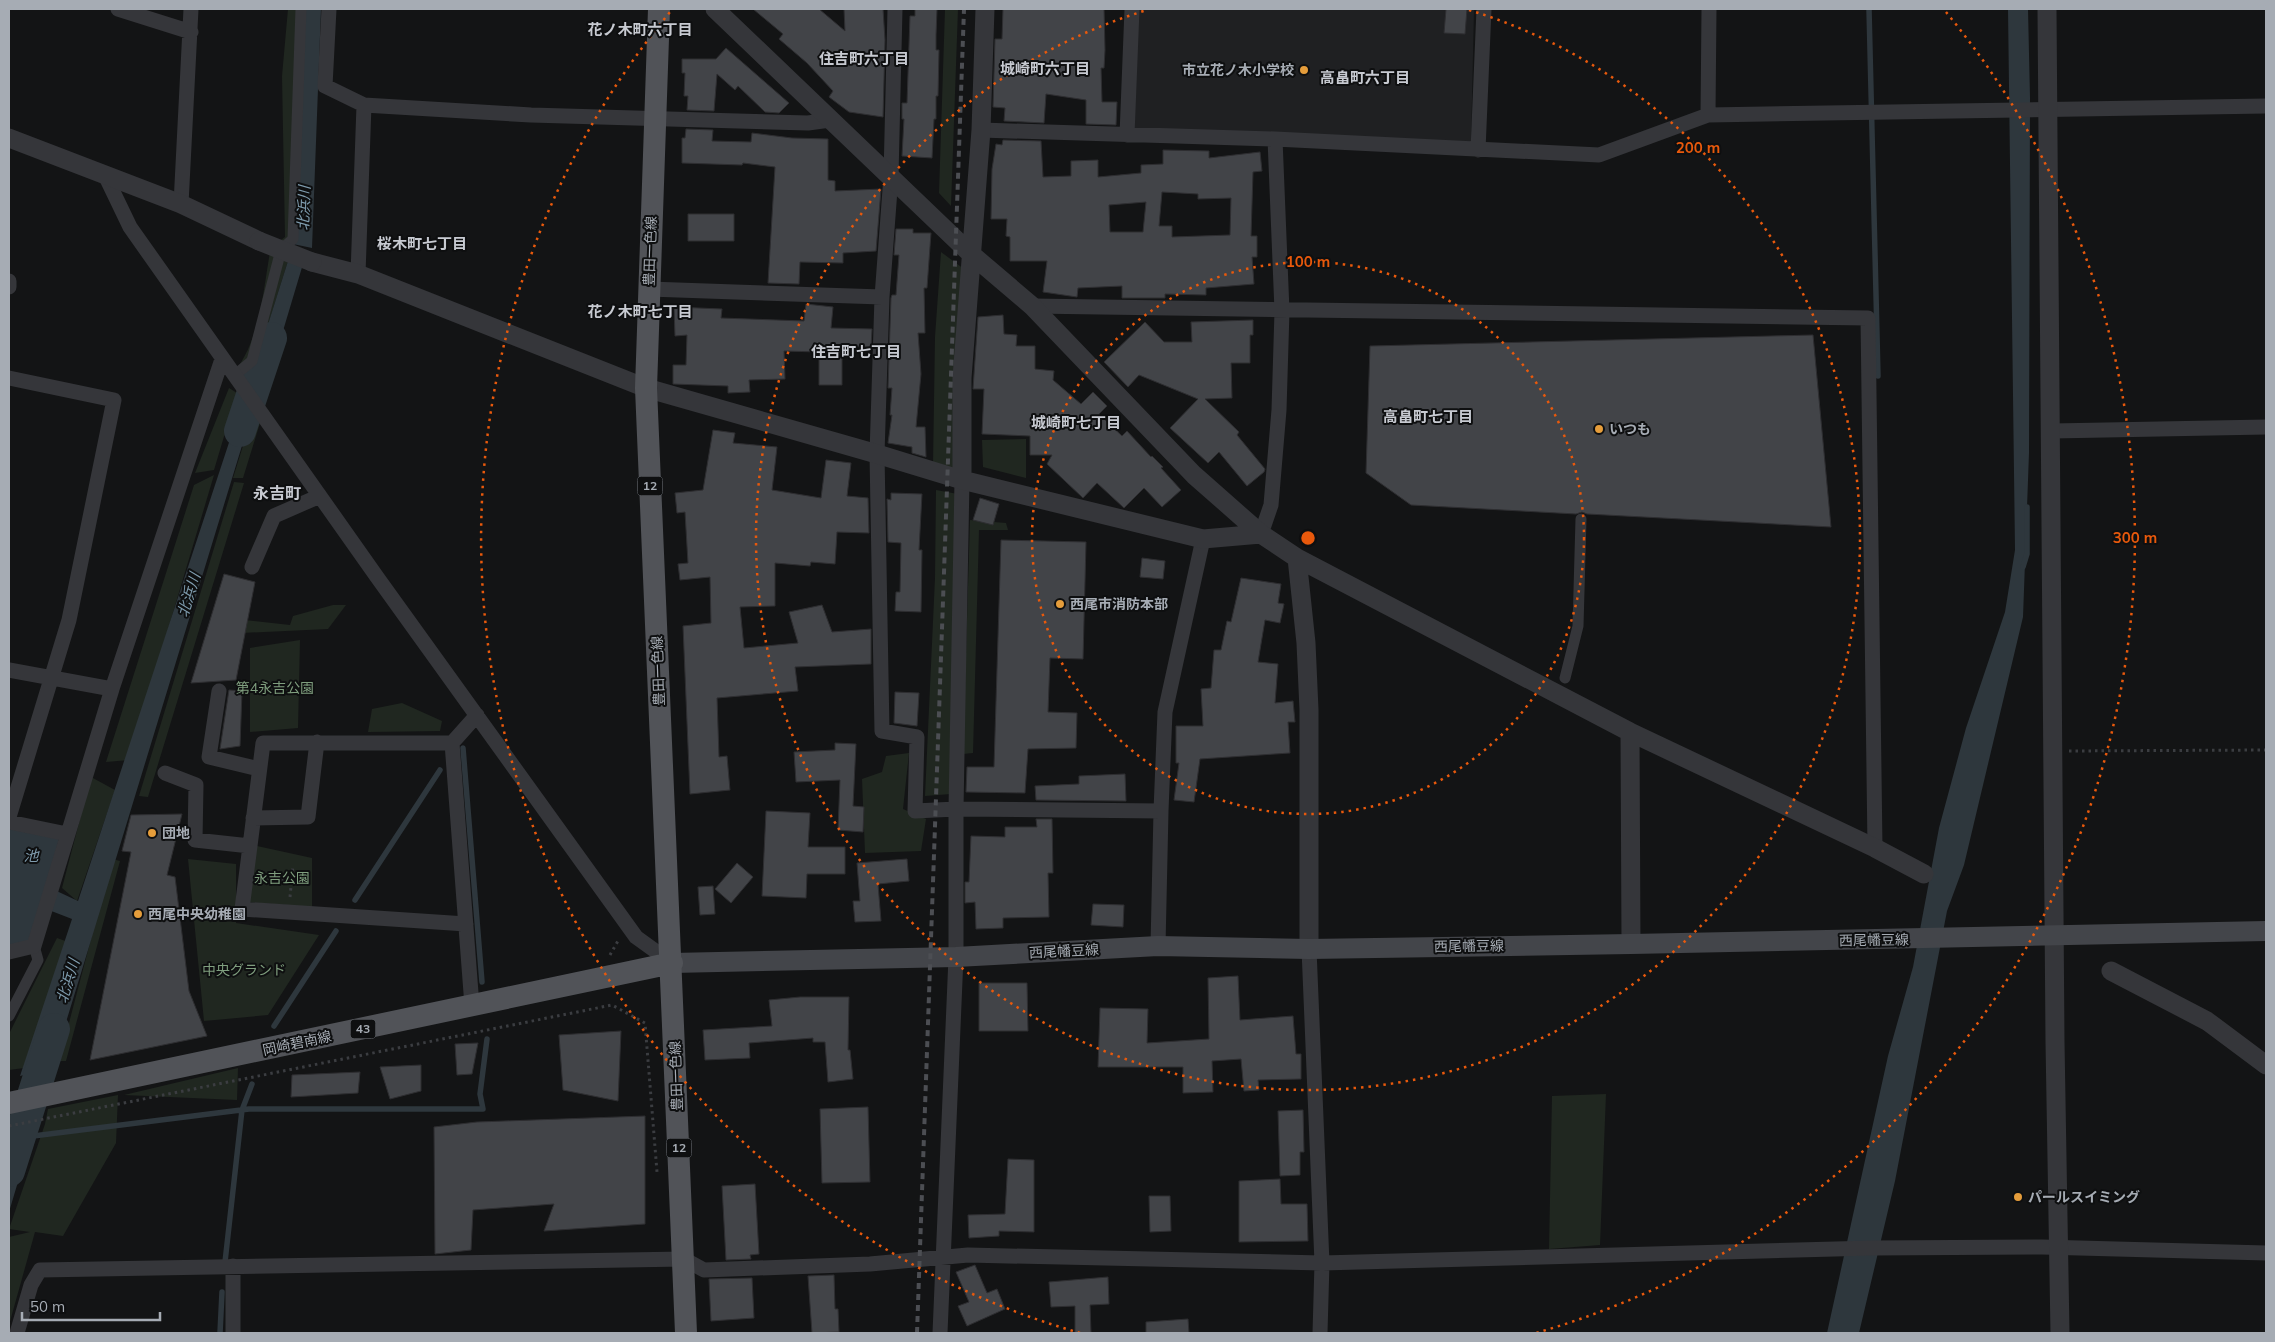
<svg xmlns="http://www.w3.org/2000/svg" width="2275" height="1342" font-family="Mulish,'Noto Sans JP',sans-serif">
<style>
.built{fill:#1f2022}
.green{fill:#202720}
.water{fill:#2e373d}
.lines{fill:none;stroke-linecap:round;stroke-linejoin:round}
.stream{stroke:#2e373d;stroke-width:5.5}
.river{stroke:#2e373d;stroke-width:32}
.building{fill:#424448;stroke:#2e2e31;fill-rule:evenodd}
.path{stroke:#3b3d41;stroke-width:3;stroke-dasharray:2.5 4;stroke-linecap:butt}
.pedestrian{stroke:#35363a;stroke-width:11}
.minor{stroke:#35363a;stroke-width:15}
.tertiary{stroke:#35363a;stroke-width:19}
.secondary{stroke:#43454a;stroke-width:20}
.primary{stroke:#515358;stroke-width:22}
.rail{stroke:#4c4e53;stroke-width:4;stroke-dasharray:6 5;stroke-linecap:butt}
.tertiary-bridge{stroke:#35363a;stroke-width:19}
.ring{fill:none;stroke:#e8590c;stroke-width:2.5;stroke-dasharray:2.5 5}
.poi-dot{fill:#e59d3b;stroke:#0e0f10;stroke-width:2}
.labels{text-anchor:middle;stroke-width:4;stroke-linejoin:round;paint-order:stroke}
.shield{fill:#0e0f10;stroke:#787d83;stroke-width:1}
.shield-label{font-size:12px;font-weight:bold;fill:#a6acb4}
.poi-label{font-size:14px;font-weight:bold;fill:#a6acb4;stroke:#0e0f10;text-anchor:start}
.street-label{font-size:14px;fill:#a6acb4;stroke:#0e0f10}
.park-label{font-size:14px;fill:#7f9e7e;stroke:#0e0f10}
.neighbourhood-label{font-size:15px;font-weight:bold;fill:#c7cad1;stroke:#0e0f10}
.water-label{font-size:15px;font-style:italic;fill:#7f9cae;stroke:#0e0f10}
.quarter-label{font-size:16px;font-weight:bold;fill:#c7cad1;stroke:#0e0f10}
.centre{fill:#e8590c;stroke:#0e0f10;stroke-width:2.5}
.ring-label{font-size:15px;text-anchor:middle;font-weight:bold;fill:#e8590c;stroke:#0e0f10;stroke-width:4;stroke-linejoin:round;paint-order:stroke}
</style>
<rect width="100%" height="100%" fill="#131415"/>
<path class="built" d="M1137 9H1474L1471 143 1134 131Z"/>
<path class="green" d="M288 9H304L294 244 277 243 285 237 282 76Z
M945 9H958L951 206 939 193Z
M270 252 288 261 253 373 243 381 235 371C260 339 263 292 270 252Z
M941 252 964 269 956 472 933 465 935 337Z
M229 388 237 393 214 470 195 473Z
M251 420 260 423 243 478H233Z
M1026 439V478L983 467 982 440Z
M214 475 129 760 106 762 194 485Z
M234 482 244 483 148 797 139 796Z
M936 490 958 494 951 794 925 796 935 578Z
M970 520 1006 523 1008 530H979L973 753 963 754Z
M333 605H346L328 629 241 633 245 620 290 625 293 616Z
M300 640 298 728 250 732V648Z
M402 703 442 721 440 731 368 732 372 709Z
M909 753 903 809 926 819 921 851 865 853 862 779 882 772 886 756Z
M91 777 115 790 77 901 62 888Z
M257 846 312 858V907L247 902Z
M112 859 120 861 66 1061H59Z
M188 859 236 864V923L319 935 268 1015 204 1021Z
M57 938 71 943 24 1068 9 1070V1034Z
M238 1068 237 1100 124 1095Z
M1606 1094 1600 1245 1549 1249 1552 1096Z
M118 1095 116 1143 63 1236 35 1232 9 1325V1237L30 1232 9 1229 45 1124 48 1109Z"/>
<path class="water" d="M304 9H321L312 248 293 244Z
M2008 9H2028L2030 98 2029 453 2023 617 1964 865 1947 911 1895 1181 1859 1333H1827L1888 1056 1913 967 1939 828 1966 728 2005 612 2015 550Z
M288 261 303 264 265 391 253 372Z
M244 397 252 413 52 1068 20 1076 72 919 41 907 31 943 9 948V829L59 839 46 886 78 901Z
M34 1128 9 1212V1135Z"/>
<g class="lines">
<path class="stream" d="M1869 9 1878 376
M2023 567 2027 554V507
M463 748 482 982
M355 900 440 770
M274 1026 336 931
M25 1137 249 1109H483L480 1094 487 1039
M225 1262 242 1110 252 1084
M220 1333 222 1292"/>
<path class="river" d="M240 431 271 338
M9 1171 54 1029"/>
</g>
<path class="building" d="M753 9H819L845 31 844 9H883L885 40 883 117 849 112 829 97 833 91 807 63 779 39 783 34Z
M915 9H937L936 35V50H939L938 96H936V119H934L932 158 902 156 904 119H902V103H907L910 16H915Z
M1003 9H1104L1105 50 1104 68H1101L1102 102H1117L1116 125 1086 124V100L1046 94 1044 123 1004 121 1005 108 993 107 995 39H1002Z
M1446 9H1467L1465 34 1444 33Z
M726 48 789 103 779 113 765 112 738 86 735 90 717 74 714 111 687 110 688 96H684L685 73H682V59H716Z
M686 129 713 130 712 141 751 142 752 133 792 138 828 139V180L835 181V191L881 189 876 251 843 253V263L800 262 799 284 768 283 775 167 743 163 742 165 682 163V138H685Z
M1003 140 1041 141 1043 177 1071 176V161L1098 160V177L1141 173V165L1163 164V150L1209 151V158L1260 152 1262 171 1253 172 1251 236H1257V257H1252L1254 284 1206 288V295L1165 294V298H1122V286L1078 288 1077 297 1043 292 1047 261H1010V237L1006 236 1007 219H991L992 169 996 144 1002 145ZM1162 192 1198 194V199L1231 198 1230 235 1172 237V226H1159ZM1146 202 1143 232H1110L1109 205Z
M688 214H734V241H688Z
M896 229H913V233H931L927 288H924L925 333H918L921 374 916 427H925L926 457 912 453V447L888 443 892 415H890L892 388H888L891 298 892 295H896L899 255H894Z
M806 304 833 307 831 328 872 329 871 347 842 346V385H819V352L784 351 785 379 749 380 750 392 728 393V386L673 384V365H686L687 335 675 336 674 307 722 309 721 318 804 321Z
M1003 315 1004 334 1017 335 1016 346H1035V369L1054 371 1053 380 1081 404 1093 392 1107 406 1099 414 1122 436 1127 431 1151 457 1152 456 1163 467 1161 468 1181 490 1162 507 1144 488 1124 508 1097 483 1083 498 1047 464 1052 455H1030V436L982 434 984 389H973L978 317Z
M1253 320V335H1250V363H1231L1232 398 1205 399 1239 432 1237 435 1265 469 1264 472 1247 486 1219 452 1208 463 1170 428 1198 399 1139 375 1128 387 1104 362 1145 322 1164 342H1192L1191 322Z
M1813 335 1831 527 1587 514 1582 512 1576 514 1411 505 1366 473 1370 346Z
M713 430 735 433 733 443 777 447 772 490 821 498 826 460 851 463 847 496 868 498 869 533 837 532 835 564 811 562 810 566 775 563V606L740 607 744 648 798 643 789 612 822 605 832 632 871 629V664L795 667 798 691 717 698 719 757 727 756 730 790 690 794 683 626 711 623 710 577 680 580 678 564 688 563 685 512 677 513 675 493 703 490Z
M891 493 922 494 919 550H922L921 612 895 611 896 592H900L901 543 888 542 887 499 891 500Z
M980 498 999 504 993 525 973 520Z
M1001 540 1086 542 1083 659 1050 658 1048 712 1077 713 1076 748 1028 749 1025 793 966 792 967 767H994Z
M1142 558 1165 561 1163 579 1140 577Z
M224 574 255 582 236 680 191 683Z
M1241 578 1281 584 1278 603 1284 604 1280 623 1265 620 1258 662 1278 664 1275 703 1293 701 1295 722H1288L1290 753 1200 759 1194 802 1174 800 1179 763H1176V726H1203L1201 689 1211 688 1214 650H1221L1227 621 1231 622Z
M229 690 242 691 240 746 220 749Z
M895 692 919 693 917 726 894 723Z
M835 743 856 744 853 806 864 807 863 832 838 830 840 780 796 782 794 752 835 750Z
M1125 774 1126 801 1036 800 1035 786 1079 784V776Z
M766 811 810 813 808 847H845V874H807L806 898 762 896Z
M182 814 167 875 175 877 189 991 207 1036 90 1060 131 852 122 851 131 815Z
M1036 819H1052L1053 873H1048L1049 917 1003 918V928L976 929 975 902 965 903V882H969L971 836 1005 837V827H1037Z
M907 859 909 881 878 884 881 921 855 922 853 901H860L857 863Z
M737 863 753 877 731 903 715 889Z
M713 886 715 914 700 915 698 887Z
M1093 904 1124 905 1123 927 1091 925Z
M1238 976 1240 1020 1293 1016 1296 1054H1301V1079L1258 1080 1259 1090 1244 1091 1241 1059 1212 1061 1213 1092 1183 1093V1067H1098L1100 1008 1148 1009 1147 1043 1209 1039 1208 978Z
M979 983H1027L1028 1031H979Z
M800 997H849L848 1050H850L853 1079 828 1082 825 1042H813V1038L749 1043 750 1058 705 1060 703 1030 772 1026 769 1000Z
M621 1031 618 1101 563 1090 559 1035Z
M478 1043 472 1074 457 1075 455 1044Z
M421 1065V1091L390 1099 380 1067Z
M360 1072 358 1093 291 1097 292 1075Z
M868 1107 870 1182 822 1183 820 1109Z
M1303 1110 1304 1152H1300V1175L1280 1176 1278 1111Z
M645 1116V1224L544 1231 554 1204 473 1210 471 1250 435 1254 434 1127 477 1122Z
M1008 1159 1034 1160V1232L999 1231V1236L969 1238 968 1215 1005 1214Z
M1280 1179 1281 1204H1307L1308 1241 1239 1242V1181Z
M755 1184 759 1254 750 1255 751 1259 726 1260 722 1186Z
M1149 1196H1170L1171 1231 1150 1232Z
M975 1265 987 1293 997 1289 1005 1309 967 1326 958 1306 969 1302 956 1272Z
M834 1275 835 1309H838L839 1332 812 1333 808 1276Z
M1108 1277 1109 1304 1090 1305 1091 1333H1075V1306L1051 1307 1049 1282Z
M752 1278 754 1318 711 1321 709 1279Z
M1188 1319 1189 1333H1146V1322Z"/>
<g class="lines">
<path class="path" d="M2069 751 2266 750
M262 878 292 881
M290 897 293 865
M610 955 619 939
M9 1126 612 1005 645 1023 657 1172"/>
<path class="pedestrian" d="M235 375 252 361 281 250 293 239 301 9
M1565 678 1578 626 1581 519
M9 1016 38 960 34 946"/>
<path class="minor" d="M118 9 191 32
M329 9 325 86 364 105 531 115 808 123 830 120
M895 9 891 176 882 297 877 454 882 731 917 737 915 811 956 809 962 480
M1708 115 1709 9
M981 130 1275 139 1599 155 1708 115 2266 106
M1127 135 1132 9
M1478 150 1484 9
M105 175 130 227 377 577 636 937 672 963
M181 204 191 9
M358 274 364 105
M9 281V287
M649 289 882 297
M1032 306 1868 318 1875 848
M9 378 114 400 69 620 9 817
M2052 431 2266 427
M1261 534 1271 505 1279 410 1282 311 1275 139
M252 567 274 516 320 496
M9 670 112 689
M219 691 209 757 259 769
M452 743H263L242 909 466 924
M165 773 196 785 195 840 250 846
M253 818 308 817 317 742
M9 822 67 834
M1158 946 1161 811 1165 712 1203 539
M1309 949 1322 1263 1320 1333
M9 952 34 946 112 689 222 359
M472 1006 452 743 477 715
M233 1266V1333
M17 1333 31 1285 40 1270 684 1259 704 1270 870 1264 968 1255 1322 1263 1873 1248 2042 1247 2266 1253
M940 1333 956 957V809L1161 811"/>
<path class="tertiary" d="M715 9 971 254 1032 306 1194 475 1261 534 1297 558 1630 732 1875 848 1924 874
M2047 9 2055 1042 2060 1333
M9 138 181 204 259 241
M312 262 358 274 646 388 877 454 962 480 1203 539 1261 534
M962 480V378L981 130 985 9
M1297 558 1306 643 1309 710V949
M1630 732 1631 944
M2111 971 2207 1021 2266 1065"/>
<path class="secondary" d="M672 963 956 957 1158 946 1309 949 1631 944 2266 931"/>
<path class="primary" d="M659 9 646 388 686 1333
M9 1103 672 963"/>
<path class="rail" d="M917 1333 964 9"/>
<path class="tertiary-bridge" d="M259 241 312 262"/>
</g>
<g class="ring">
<circle cx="1308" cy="538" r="276"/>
<path d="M1469 10A552 552 0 1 1 1147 10"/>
<path d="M1080 1333A827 827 0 0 1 670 12M1946 12A827 827 0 0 1 1536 1333"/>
</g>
<g class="poi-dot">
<circle cx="1304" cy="70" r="5"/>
<circle cx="1599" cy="429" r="5"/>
<circle cx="1060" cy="604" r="5"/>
<circle cx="152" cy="833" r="5"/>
<circle cx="138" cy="914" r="5"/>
<circle cx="2018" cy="1197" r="5"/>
</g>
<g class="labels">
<g class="shield">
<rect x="637.5" y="476.5" width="25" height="19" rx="4"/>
<rect x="350.5" y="1019.5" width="25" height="19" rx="4"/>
<rect x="666.5" y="1138.5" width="25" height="19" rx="4"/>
</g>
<g class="shield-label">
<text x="650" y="490">12</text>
<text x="363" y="1033">43</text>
<text x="679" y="1152">12</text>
</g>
<g class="poi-label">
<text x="1294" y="75" text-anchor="end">市立花ノ木小学校</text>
<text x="1609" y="434">いつも</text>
<text x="1070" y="609">西尾市消防本部</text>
<text x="162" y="838">団地</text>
<text x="148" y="919">西尾中央幼稚園</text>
<text x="2028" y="1202">パールスイミング</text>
</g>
<g class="street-label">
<text transform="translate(650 251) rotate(-88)" y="5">豊田一色線</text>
<text transform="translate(658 671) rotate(-92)" y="5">豊田一色線</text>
<text transform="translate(1874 940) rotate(-1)" y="5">西尾幡豆線</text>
<text transform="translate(1469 946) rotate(-1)" y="5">西尾幡豆線</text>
<text transform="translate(1064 951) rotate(-3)" y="5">西尾幡豆線</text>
<text transform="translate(297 1043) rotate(-12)" y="5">岡崎碧南線</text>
<text transform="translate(676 1076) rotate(-92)" y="5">豊田一色線</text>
</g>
<g class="park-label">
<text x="275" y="693">第4永吉公園</text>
<text x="282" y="883">永吉公園</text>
<text x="244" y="975">中央グランド</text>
</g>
<g class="neighbourhood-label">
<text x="640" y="35">花ノ木町六丁目</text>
<text x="864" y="64">住吉町六丁目</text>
<text x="1045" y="74">城崎町六丁目</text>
<text x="1365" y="83">高畠町六丁目</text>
<text x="422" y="249">桜木町七丁目</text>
<text x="640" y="317">花ノ木町七丁目</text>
<text x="856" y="357">住吉町七丁目</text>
<text x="1428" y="422">高畠町七丁目</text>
<text x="1076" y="428">城崎町七丁目</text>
</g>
<g class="water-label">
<text transform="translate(304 208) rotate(-88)" y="5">北浜川</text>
<text transform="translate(189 595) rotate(-73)" y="5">北浜川</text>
<text x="31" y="861">池</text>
<text transform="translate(68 981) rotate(-73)" y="5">北浜川</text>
</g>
<g class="quarter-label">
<text x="277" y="499">永吉町</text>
</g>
</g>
<circle cx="1308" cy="538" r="8" class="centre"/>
<g class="ring-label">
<text x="1698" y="153">200 m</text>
<text x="1308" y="267">100 m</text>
<text x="2135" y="543">300 m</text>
</g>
<rect width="2275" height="1342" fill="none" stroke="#a6acb4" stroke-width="20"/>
<path d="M22 1312v8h138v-8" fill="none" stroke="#a6acb4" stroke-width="2.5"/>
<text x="30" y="1312" font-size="15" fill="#a6acb4" stroke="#0e0f10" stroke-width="4" paint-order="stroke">50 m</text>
</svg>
